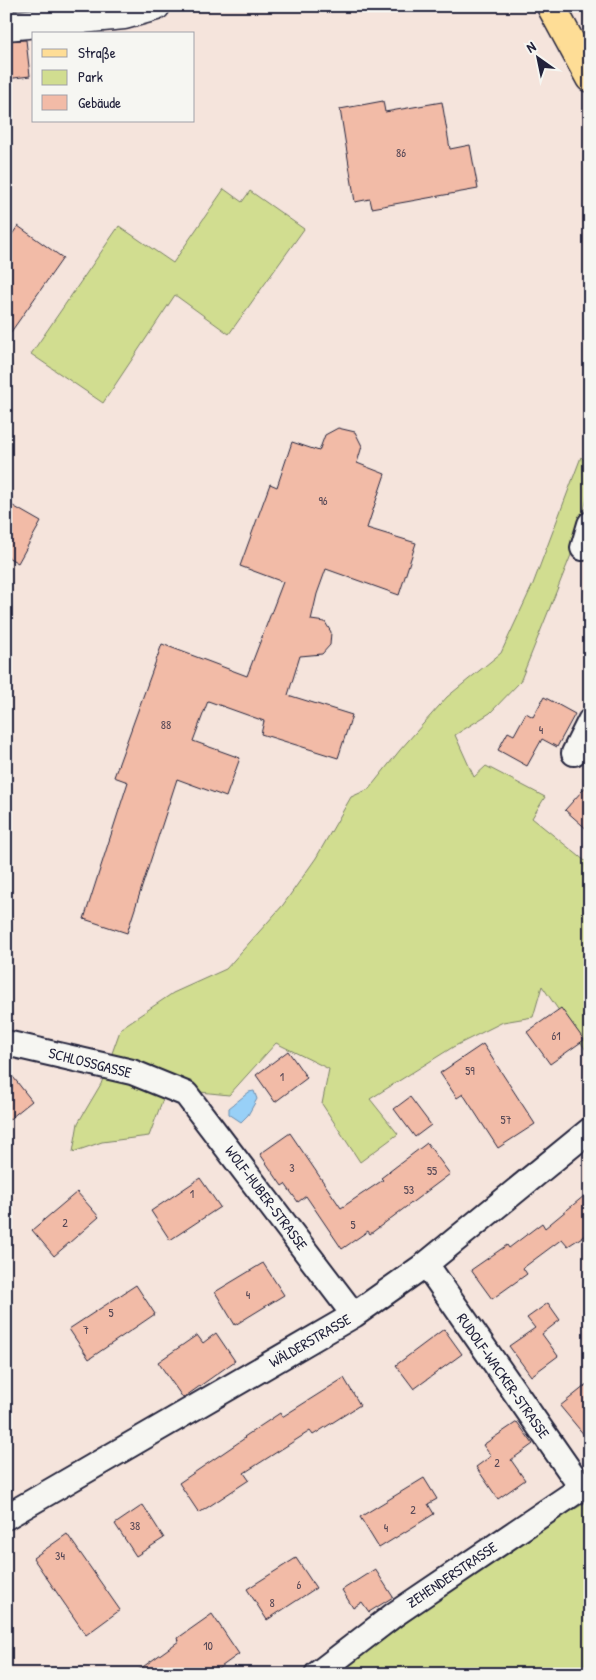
<svg xmlns="http://www.w3.org/2000/svg" width="596" height="1680" font-family="'Patrick Hand',sans-serif">
<style>
.green{fill:#d1dd90;stroke:#7a8066}
.water{fill:#98d0f7;stroke:#698aac}
.building{fill:#f2bba7;stroke:#22223b}
.lines{fill:none;stroke-linecap:round;stroke-linejoin:round}
.street-casing{stroke:#22223b;stroke-width:28}
.secondary-casing{stroke:#22223b;stroke-width:31}
.primary-casing{stroke:#22223b;stroke-width:31}
.street{stroke:#f6f6f2;stroke-width:24}
.secondary{stroke:#f6f6f2;stroke-width:28}
.primary{stroke:#fedd96;stroke-width:28}
.labels{text-anchor:middle;stroke-width:4.5;stroke-linejoin:round;paint-order:stroke}
.number-label{font-size:12px;fill:#564856}
.street-label{font-size:15px;fill:#22223b;stroke:#f6f6f2}
</style>
<rect width="100%" height="100%" fill="#f5e4dc"/>
<filter id="ink" filterUnits="userSpaceOnUse"><feTurbulence type="fractalNoise" baseFrequency=".02" numOctaves="2"/><feDisplacementMap in="SourceGraphic" scale="10" xChannelSelector="R" yChannelSelector="G"/><feConvolveMatrix kernelMatrix="1 2 1 2 8 2 1 2 1" color-interpolation-filters="sRGB"/></filter>
<g filter="url(#ink)">
<path class="green" d="M224 189 242 202 250 191 304 229 229 334 175 295 103 403 31 354 119 226 173 263Z
M581 457 590 466V485L577 540 520 682 490 713 455 735 474 777 486 766 545 797 532 818 590 865V1056L542 986 533 1017 503 1022 453 1047 370 1099 398 1134 360 1162 322 1104 329 1069 276 1043 229 1095 200 1092 172 1075 149 1136 102 1142 73 1152 78 1123 101 1084 121 1028 173 993 226 969 283 905 316 858 351 797 369 789 400 750 447 697 501 653 533 584Z
M590 1500V1674H336L509 1548Z"/>
<path class="water" d="M254 1091 257 1099 248 1115 241 1122 229 1114V1108L249 1092Z"/>
<path class="building" d="M26 40 30 76 6 79V41Z
M383 101 385 112 442 102 450 149 470 145 478 189 372 208 370 199 355 202 340 109Z
M18 226 63 258 6 339V243Z
M338 428 355 432 362 446 357 463 385 474 367 528 416 543 399 595 326 569 317 594 311 620 325 622 331 632 330 645 322 654 300 656 288 695 352 715 338 758 261 734 264 721 208 701 193 741 240 758 226 797 177 779 127 933 84 919 128 782 114 777 162 644 247 676 283 582 240 566 270 484 277 487 292 442 319 451 325 435Z
M6 502 41 522 18 563 6 556Z
M544 697 575 714 557 747 542 739 527 766 498 750 508 732 514 735 526 713 533 717Z
M590 782V832L565 810Z
M561 1008 584 1040 550 1064 527 1032Z
M483 1044 535 1124 498 1148 463 1094 457 1098 440 1073Z
M288 1051 307 1078 275 1102 256 1075Z
M6 1068 32 1101 6 1122Z
M410 1097 431 1125 415 1137 394 1109Z
M290 1133 341 1208 383 1180 381 1178 427 1143 450 1174 370 1234 368 1231 342 1249 306 1196 298 1202 285 1184 282 1186 260 1154Z
M200 1178 220 1207 170 1240 151 1211Z
M590 1191V1232L568 1246 562 1239 523 1268 527 1274 492 1299 471 1270 507 1245 509 1248 542 1223 545 1228Z
M77 1192 99 1217 54 1256 32 1230Z
M263 1263 284 1295 235 1325 215 1292Z
M136 1285 155 1314 89 1359 69 1329Z
M548 1303 560 1320 542 1334 558 1356 531 1376 509 1346 535 1328 527 1318Z
M444 1329 462 1354 414 1389 396 1365Z
M216 1333 235 1361 183 1398 158 1362 197 1335 203 1343Z
M344 1378 360 1405 313 1435 310 1431 244 1473 249 1480 199 1513 179 1483 245 1438 244 1437 280 1413 282 1417Z
M590 1382V1442L560 1406Z
M517 1422 533 1444 511 1460 525 1480 498 1499 476 1467 491 1456 483 1445Z
M424 1478 437 1499 428 1504 434 1514 379 1548 360 1517Z
M143 1505 164 1538 136 1556 115 1524Z
M67 1534 120 1610 86 1635 33 1558Z
M296 1558 316 1588 267 1620 247 1589Z
M375 1569 393 1597 369 1612 362 1602 353 1608 342 1590Z
M212 1614 239 1654 211 1674H133L179 1641 178 1638Z"/>
<g class="lines">
<defs>
<path id="street" d="M583 548 590 524
M574 753 590 721
M6 1043 132 1072 186 1094 354 1315
M426 1264 581 1487
M6 1517 354 1315 426 1264 590 1130
M317 1674 395 1614 590 1482"/>
<path id="secondary" d="M6 26 124 15 156 6"/>
<path id="primary" d="M551 6 590 78"/>
</defs>
<use href="#street" class="street-casing"/>
<use href="#secondary" class="secondary-casing"/>
<use href="#primary" class="primary-casing"/>
<use href="#street" class="street"/>
<use href="#secondary" class="secondary"/>
<use href="#primary" class="primary"/>
</g>
</g>
<g class="labels">
<g class="number-label">
<text x="401" y="157">86</text>
<text x="323" y="505">96</text>
<text x="166" y="729">88</text>
<text x="541" y="734">4</text>
<text x="556" y="1040">61</text>
<text x="470" y="1075">59</text>
<text x="282" y="1081">1</text>
<text x="506" y="1124">57</text>
<text x="292" y="1172">3</text>
<text x="432" y="1175">55</text>
<text x="409" y="1194">53</text>
<text x="192" y="1198">1</text>
<text x="65" y="1227">2</text>
<text x="353" y="1229">5</text>
<text x="248" y="1299">4</text>
<text x="111" y="1317">5</text>
<text x="86" y="1334">7</text>
<text x="497" y="1467">2</text>
<text x="413" y="1514">2</text>
<text x="135" y="1530">38</text>
<text x="386" y="1532">4</text>
<text x="60" y="1560">34</text>
<text x="299" y="1589">6</text>
<text x="272" y="1607">8</text>
<text x="208" y="1650">10</text>
</g>
<g class="street-label">
<text transform="translate(90 1063) rotate(14)" y="5">SCHLOSSGASSE</text>
<text transform="translate(266 1198) rotate(53)" y="5">WOLF-HUBER-STRASSE</text>
<text transform="translate(310 1341) rotate(-30)" y="5">WÄLDERSTRASSE</text>
<text transform="translate(503 1376) rotate(55)" y="5">RUDOLF-WACKER-STRASSE</text>
<text transform="translate(452 1575) rotate(-34)" y="5">ZEHENDERSTRASSE</text>
</g>
</g>
<rect width="596" height="1680" fill="none" stroke="#f6f6f2" stroke-width="25"/>
<rect x="12" y="12" width="571" height="1655" fill="none" stroke="#22223b" stroke-width="2" filter="url(#ink)"/>
<rect x="32" y="32" width="162" height="90" fill="#f6f6f2" stroke="#a1a1a9"/>
<rect x="42" y="49" width="25" height="8" fill="#fedd96" stroke="#a1a1a9"/>
<text x="78" y="58" font-size="15" fill="#22223b">Straße</text>
<rect x="42" y="70" width="25" height="15" fill="#d1dd90" stroke="#a1a1a9"/>
<text x="78" y="82" font-size="15" fill="#22223b">Park</text>
<rect x="42" y="95" width="25" height="15" fill="#f2bba7" stroke="#a1a1a9"/>
<text x="78" y="108" font-size="15" fill="#22223b">Gebäude</text>
<g transform="translate(538 58) rotate(327)" stroke="#f6f6f2" stroke-width="4" paint-order="stroke">
<path d="M0-4L9 19L0 12L-9 19Z" fill="#22223b"/>
<text y="-8" font-size="14" font-weight="bold" text-anchor="middle" fill="#22223b">N</text>
</g>
</svg>
